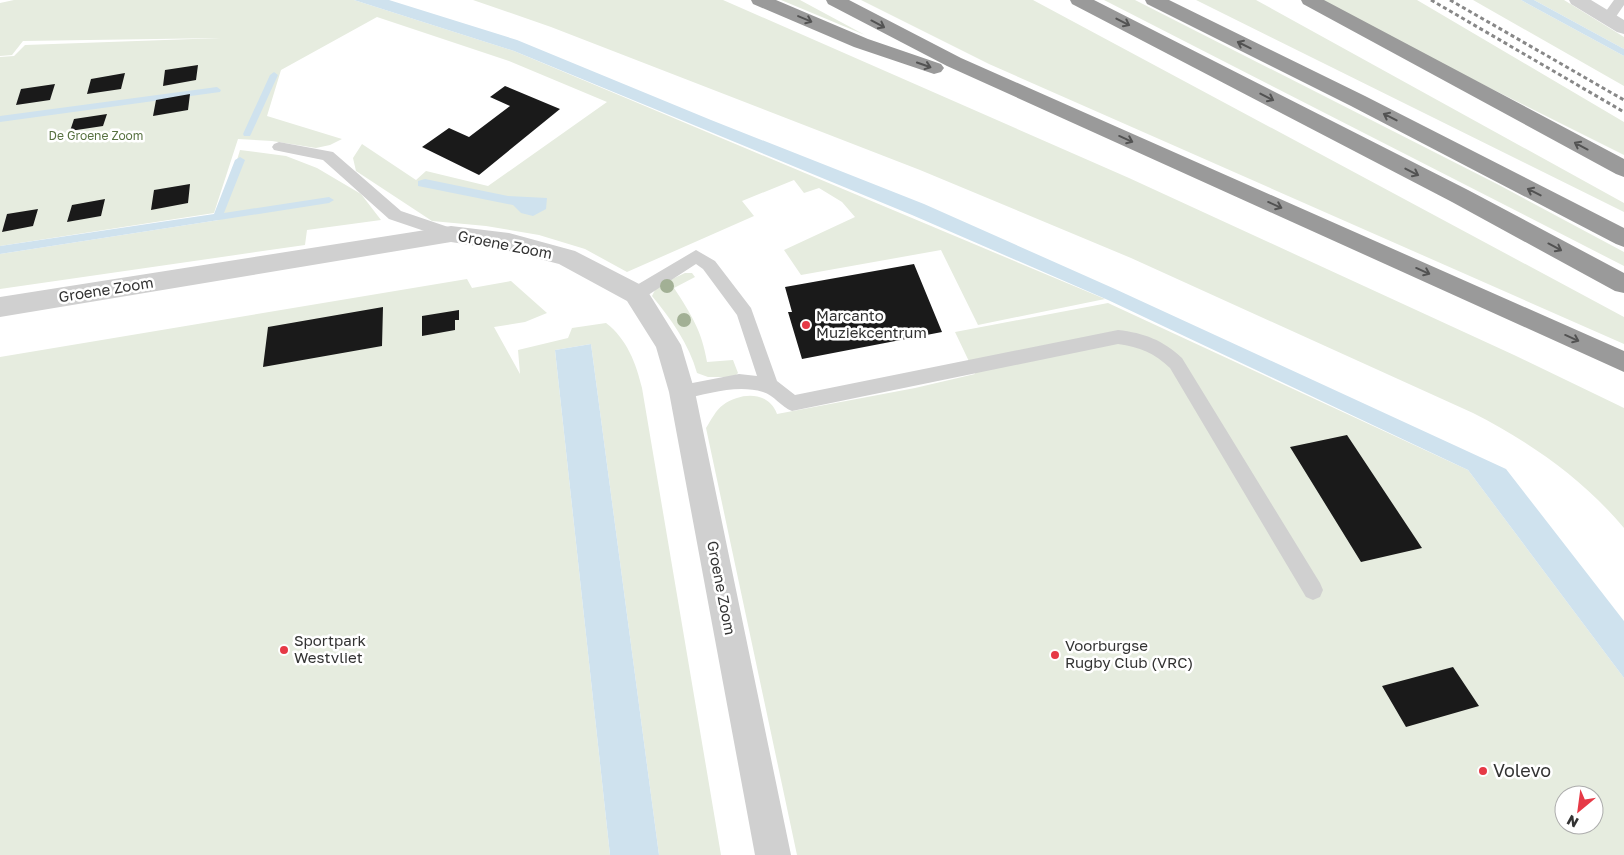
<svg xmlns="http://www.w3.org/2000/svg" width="1624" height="855" font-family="'Golos Text',sans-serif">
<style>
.green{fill:#e6ecdf;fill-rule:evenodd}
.water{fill:#cfe2ee}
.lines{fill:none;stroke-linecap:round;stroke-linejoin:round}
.stream{fill:#cfe2ee;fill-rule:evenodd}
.building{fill:#1a1a1a}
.lane{fill:#d0d0d0;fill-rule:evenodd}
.street{fill:#d0d0d0;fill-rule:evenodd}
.highway{fill:#9a9a9a;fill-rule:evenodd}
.rail{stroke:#888;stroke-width:3;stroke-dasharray:4 3;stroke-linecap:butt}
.tree{fill:#a2b095}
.oneway{stroke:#525252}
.poi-dot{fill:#e63946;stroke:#fff;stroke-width:2}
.labels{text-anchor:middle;stroke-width:5;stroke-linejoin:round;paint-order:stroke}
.far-park-label{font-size:12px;fill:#56703f;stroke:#fff}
.street-label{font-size:15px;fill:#333;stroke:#fff}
.poi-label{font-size:15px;fill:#333;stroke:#fff;text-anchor:start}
.near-poi-label{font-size:18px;fill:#333;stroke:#fff;text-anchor:start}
</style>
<rect width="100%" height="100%" fill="#fff"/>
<path class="green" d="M14 0H354L514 51 1105 299 978 325 941 250 801 275 784 250 855 217 842 202 819 188 804 193 794 180 742 201 754 216 627 272 585 249 539 235 486 226 432 221 356 171 353 158 362 144 416 180 426 171 488 186 607 102 509 61 377 17 281 70 267 116 342 139 330 145 316 148 272 141 238 139 214 213 0 246V57L14 56 25 45 221 38 23 41 12 55 0 56V3Z
M473 0H723L1129 178 1514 355 1624 408V528C1582 478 1530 442 1473 413L1131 258 920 170 551 27Z
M781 0H800L865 35Z
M861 0H1033L1624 317V344L989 64Z
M1104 0H1135L1499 185 1624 252V266Z
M1196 0H1256L1624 203V212Z
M1323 0H1417L1624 122V155L1406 46Z
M1473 0H1521L1624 56V86Z
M1534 0H1564L1624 37V49Z
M240 150 286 156 317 168 361 194 381 220 307 230 305 245 0 289V254L219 220Z
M685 273H692L695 277 674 288C691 314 702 331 707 362L733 360 738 373 734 377H708L697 373C689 344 671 319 652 296L657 286Z
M467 279 472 288 511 281 547 313 525 322 494 327 520 374 518 350 568 338 572 328 606 323C627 339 636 363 642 388L721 855H659L591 344 555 350 610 855H0V357Z
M1108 303 1468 470 1624 678V855H797L706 428C711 420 716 410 723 405 741 392 769 391 777 414L915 388 975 374 955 332ZM1564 795H1594V825H1564Z"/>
<path class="water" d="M354 0H389L517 40 711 120 924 204 1115 289 1506 469 1624 621V678L1468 470 1108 300 912 215 514 51Z
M1521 0H1534L1624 49V56Z
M425 179 508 196 547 198 546 209 533 216 521 213 513 205 418 186V181Z
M591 344 659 855H610L555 350Z"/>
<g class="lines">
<path class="stream" d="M274 72 278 75 251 134 250 136H244L243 134 270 75Z
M217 87 221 90 220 92 0 122V116Z
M240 157 245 160 224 213 329 197 334 200 329 203 0 254V246L214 214 235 160Z"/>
</g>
<path class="building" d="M198 65 196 80 163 86 165 70Z
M125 73 121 89 87 94 91 79Z
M55 84 50 100 16 105 21 89Z
M505 86 560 109 479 175 422 147 449 128 469 137 510 106 490 97Z
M190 94 188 110 153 116 156 100Z
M107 114 103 126 70 131 74 119Z
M190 184 188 203 151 210 154 190Z
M105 199 101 216 67 222 72 205Z
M38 209 33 226 2 232 7 214Z
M914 264 942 332 802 359 788 312H792L785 287Z
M383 307 382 346 263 367 268 327Z
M459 310V320H455V330L422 336V316Z
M1347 435 1422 548 1361 562 1290 447Z
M1453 667 1479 706 1406 727 1382 686Z"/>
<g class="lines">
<path class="lane" d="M1614 0H1624V5L1613 21H1603L1601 18Z
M279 142 333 152 401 211 457 230 459 234 457 238 451 240 389 219 323 160 274 150 272 147 274 144Z
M696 250 715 261 751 308 777 381 795 395 1118 330C1144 333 1163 340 1182 358L1320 583 1323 590 1320 597 1313 600 1306 597 1170 368C1154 353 1140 347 1118 344L792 411C781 407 774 395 763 392 737 384 708 394 682 399L676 397 673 392 676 387 682 385 739 374 757 376 737 315 703 269 696 264 642 299 636 300 630 299 628 294 630 289Z"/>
<path class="street" d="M1569 0H1591L1624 20V34L1617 32 1571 4Z
M451 226 509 233 575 251 645 287 681 345 695 392 791 855H755L669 392 656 347 627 301 559 264 509 251 451 242 0 317V297Z"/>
<path class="highway" d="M751 0H776L868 39 941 64 944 68 941 72 934 74 854 47 753 4Z
M826 0H849L961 58 1624 351V372L947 66 828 4Z
M1070 0H1094L1468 190 1624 273V293L1615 291 1452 202 1072 4Z
M1145 0H1169L1365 96 1624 228V247L1616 244 1351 106 1147 4Z
M1301 0H1324L1624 159V177L1616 174 1303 4Z"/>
<path class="rail" d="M1431 0 1624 112
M1450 0 1624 100"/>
</g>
<g class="tree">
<circle cx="667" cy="286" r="7"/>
<circle cx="684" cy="320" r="7"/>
</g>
<defs><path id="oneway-shaft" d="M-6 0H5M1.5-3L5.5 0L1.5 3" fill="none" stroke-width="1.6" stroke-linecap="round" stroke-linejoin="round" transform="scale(1.25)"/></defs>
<g class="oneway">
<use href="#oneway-shaft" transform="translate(805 19) rotate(23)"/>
<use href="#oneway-shaft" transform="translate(1123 22) rotate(27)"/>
<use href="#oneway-shaft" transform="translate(878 24) rotate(28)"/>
<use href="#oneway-shaft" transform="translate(1244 45) rotate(-154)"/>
<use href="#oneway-shaft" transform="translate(924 65) rotate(19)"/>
<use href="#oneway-shaft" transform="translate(1267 97) rotate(27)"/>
<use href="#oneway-shaft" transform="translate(1390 117) rotate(-153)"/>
<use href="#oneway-shaft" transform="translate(1126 139) rotate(24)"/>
<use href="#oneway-shaft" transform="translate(1581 146) rotate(-152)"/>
<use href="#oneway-shaft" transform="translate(1412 172) rotate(27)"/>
<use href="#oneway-shaft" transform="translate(1534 192) rotate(-153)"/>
<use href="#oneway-shaft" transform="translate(1275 205) rotate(24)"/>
<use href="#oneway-shaft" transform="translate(1555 247) rotate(28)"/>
<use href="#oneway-shaft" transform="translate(1423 271) rotate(24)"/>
<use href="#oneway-shaft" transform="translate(1572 338) rotate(24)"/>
</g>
<g class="poi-dot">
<circle cx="806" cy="325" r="5"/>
<circle cx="284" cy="650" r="5"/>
<circle cx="1055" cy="655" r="5"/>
<circle cx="1483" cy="771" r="5"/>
</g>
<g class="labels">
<g class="far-park-label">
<text x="96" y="140">De Groene Zoom</text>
</g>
<g class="street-label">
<text transform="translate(505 245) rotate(11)" y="5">Groene Zoom</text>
<text transform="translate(106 290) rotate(-9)" y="5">Groene Zoom</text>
<text transform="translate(721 588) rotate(79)" y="5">Groene Zoom</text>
</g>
<g class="poi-label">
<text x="816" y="321">Marcanto<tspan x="816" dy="17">Muziekcentrum</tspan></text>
<text x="294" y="646">Sportpark<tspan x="294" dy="17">Westvliet</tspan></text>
<text x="1065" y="651">Voorburgse<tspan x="1065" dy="17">Rugby Club (VRC)</tspan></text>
</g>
<g class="near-poi-label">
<text x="1493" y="777">Volevo</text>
</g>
</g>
<g transform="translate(1579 810) rotate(209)"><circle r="24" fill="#ffffff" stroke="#adadad"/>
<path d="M0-4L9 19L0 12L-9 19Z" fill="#e63946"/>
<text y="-8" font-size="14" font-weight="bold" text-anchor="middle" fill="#333333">N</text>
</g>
</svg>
